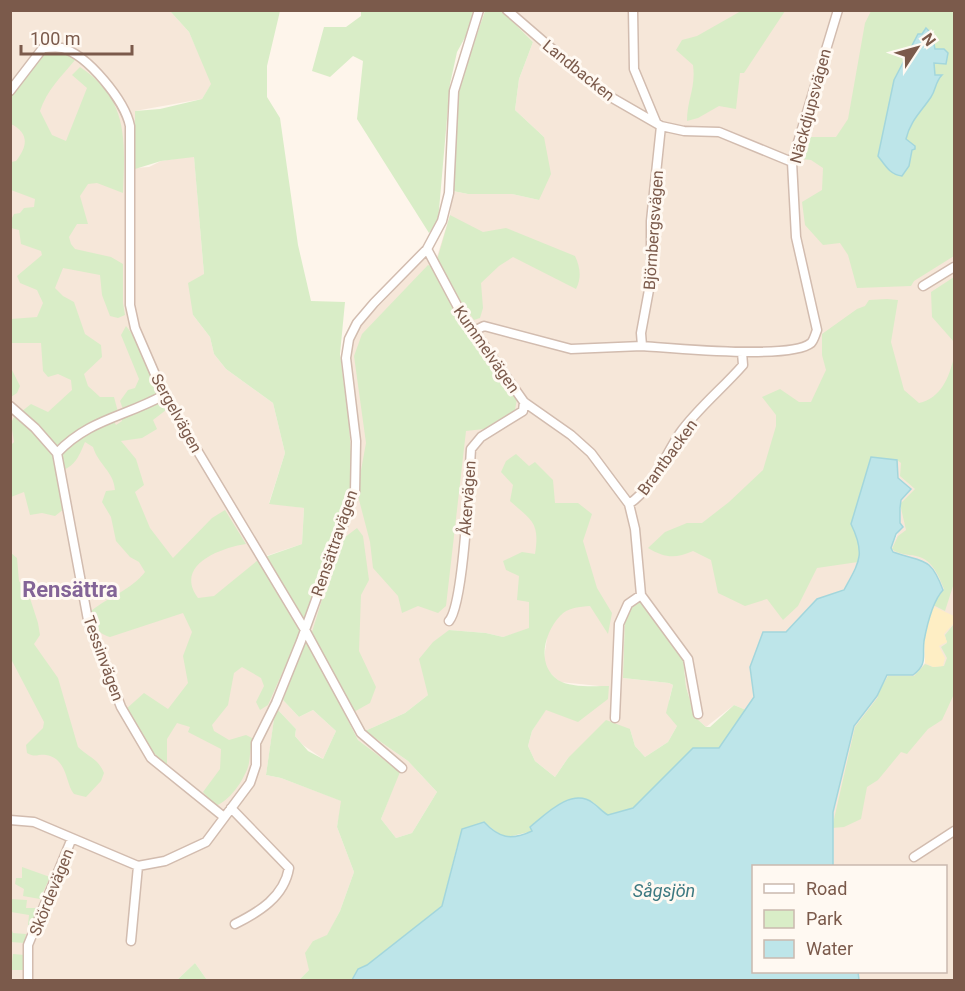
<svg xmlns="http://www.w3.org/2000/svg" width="965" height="991" font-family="Roboto,sans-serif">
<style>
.residential{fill:#f6e7d9}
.green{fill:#d9edc7}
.sand{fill:#feeec4}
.water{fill:#bde5e9;stroke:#a3d6dc;stroke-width:1.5}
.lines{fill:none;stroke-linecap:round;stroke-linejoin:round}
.minor-casing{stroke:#d2bcaf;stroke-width:11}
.minor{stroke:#fff;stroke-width:8}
.labels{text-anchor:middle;stroke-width:6;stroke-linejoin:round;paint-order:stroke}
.street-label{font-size:16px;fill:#7b5a4b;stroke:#fff9f2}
.water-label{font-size:18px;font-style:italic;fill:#3d7981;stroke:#fff9f2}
.district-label{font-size:22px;font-weight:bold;fill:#836497;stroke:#fff9f2}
</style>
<rect width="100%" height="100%" fill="#fef5eb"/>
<path class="residential" d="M10 11H170L189 32 212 83 202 99 135 111V168L149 167 161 161 194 156 204 274 193 315 210 337 214 354 226 369 273 403 285 453 269 503 304 508 302 544 263 557 304 626 334 530 353 485 359 442 348 357 355 331 426 257 436 260 450 215 453 191 468 194H512L539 200 544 137 515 110 519 79 533 42 502 11H954V980H859L858 972H946V866H833V812L854 726 877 696 887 675H913L925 663 932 606 937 597 902 555 893 553 891 548 900 529 901 500 911 489 898 478V467L871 457 851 524 858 562 844 590 817 599 786 632 758 647 751 667 754 697 746 710 734 705 706 727 695 717 686 687 683 657 623 678 669 683 673 685 669 700 677 726 668 742 645 757 635 746 630 729 568 758 555 777 535 761 528 746 532 731 546 709 609 687 560 682 547 670 544 658 547 638 529 629 503 637 486 633 449 630 428 695 405 713 365 731 408 761 437 792 412 833 396 838 381 819 399 772 358 740 328 676 294 673 283 700 299 717 313 710 336 731 323 759 303 745 295 736 296 729 278 710 274 720 266 775 281 778 342 801 337 827 354 872 340 911 327 936 313 941 309 970 299 980H207L195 963 177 980H11Z"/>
<path class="green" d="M170 11H280L267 66V97L280 118 298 245 311 301 345 302 340 354 349 423 353 485 334 530 303 624 262 558 302 544 304 508 269 504 285 453 273 403 226 369 214 354 210 337 193 315 188 283 204 274 194 157 161 161 135 169V111L160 109 202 99 211 84 189 32Z
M361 11H474L468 32 457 52 450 84 438 221 429 233 357 119 363 61 353 56 330 77 312 71 324 27H346L361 16Z
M485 11H502L533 42 519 79 515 110 544 137 551 174 539 200 512 194H468L453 191 457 92Z
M741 11H785L744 73H740L736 109 719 106 698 118 687 121C687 99 696 88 693 65L676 50 682 40 697 36Z
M871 11H954V256L914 281 911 286 857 288 848 255 840 243 823 245 805 225 802 202 822 190 823 168 811 160 801 159 808 137H836L848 119 865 23Z
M44 50H61L75 60C61 77 47 90 40 111L52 135 66 141 87 88 72 75 80 67C129 99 125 141 123 193L97 183 88 184 80 196 88 224H77L69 237 71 244 75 249 111 257 123 264V303L125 315 118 318 110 316 102 295 100 275 63 268 55 288 63 296 74 302 85 334 101 345 102 357 84 374 88 386 100 397H114L118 412C93 420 74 430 57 450L21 412 31 404 48 412 72 390 71 380 58 374 48 377 43 371 41 343H11V358V319L37 317 43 303 37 290 20 283 17 276 42 255 41 251 21 244 19 230 11 228V220L14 214 20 213 24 208 34 207 35 199 11 190V162L16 161C28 146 29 133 11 124V95Z
M450 215 483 232 506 228 575 256C580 267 582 277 576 289L513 257 499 266 481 283 483 308 480 318 474 320 451 288 437 260Z
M428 265 435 268 475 339 517 399 515 410 484 429 466 431 446 606 438 613 418 606 402 613 398 596 373 568 370 542 357 492 366 443 354 356 362 334Z
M954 277V342L932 317 931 292Z
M887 299 898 300 891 342 904 390 919 403C941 398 949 378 954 357V583L945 611 933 605 944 589C939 576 932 559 916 556 907 554 899 555 892 549L898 536 906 530 900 504 915 489 900 476 901 463 897 460 851 524 861 544 858 562 817 568 798 606 783 620 767 599 745 606 718 593 711 560 693 551C675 559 665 558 648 548L665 532 687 523H702L729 502 763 470 776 426V415L762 397 780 389 799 402H811L826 370 822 355V334L857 309 865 306 869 300Z
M126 326 139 343 157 396 123 409 120 401 128 390 135 388 139 379 121 335Z
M11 368 20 386 17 393 11 397Z
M160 400 166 410 153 420 157 429 142 438 121 441 136 459 144 485 135 492 150 528 173 558 212 518 225 510 246 544C219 548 174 566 198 598L214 596 258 560 302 628 268 705 260 710 256 702 264 686 261 678 242 667 234 673 228 705 212 725 214 731 229 740 246 735 254 739C249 748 251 757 248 767 243 781 230 801 215 806L203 792 220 769 221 749 188 732 190 727 177 723 167 739V767L149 748 126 709 144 693 168 709 188 683 183 656 192 632 183 613 110 637C96 633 94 625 91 611 110 596 131 590 145 572L139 562 130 557 116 541 111 517 102 502 106 491 115 490C114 472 98 464 93 447L85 442C80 454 75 467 62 470L59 453 72 439 113 420 116 425 122 421 121 417 143 410Z
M16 413 54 452 64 509 55 516 42 513 30 515 24 492 11 497 10 446 14 442 11 423Z
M516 454 529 466 535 462 553 480 555 503H578L592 514 583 541 597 588 612 613 608 634 590 606C580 607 568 607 560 616 544 633 536 665 558 680 570 688 595 686 609 686L608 699 578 722 546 710 532 731 528 746 535 761 555 777 568 758 606 720 630 729 635 746 645 757 668 742 677 726 666 713 673 685 669 683 623 678 625 619 636 600 641 601 683 658 686 687 695 717 706 727H710L734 705 746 710 719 749 693 748 633 808 608 815C601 812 597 803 589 801 565 793 547 813 531 826L532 830 529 832 504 838 484 822 457 846 442 906 367 965 358 969 352 980H299L309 970 305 953 313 941 327 935 340 911 354 872 337 827 341 801 281 778 266 775 274 719 278 710 296 729 295 736 308 751 323 759 336 731 313 710 299 717 283 700 306 637 358 740 400 772 381 819 396 838 412 833 437 792 408 761 365 731 405 713 428 695 419 659 433 642 449 630 486 633 503 637 529 628V602L517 600 519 576 506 570 503 561 522 552 535 554C540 522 532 521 510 501L513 485 501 472 506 461Z
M357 528 363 536 369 580 361 595 359 651 376 687 370 703 352 713 312 632 340 541Z
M11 553 17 558 19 581 28 592 38 623 40 635 34 644 58 678 78 747C88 757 98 758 104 773L101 781 86 797 74 794C65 783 68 759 46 755 38 754 35 758 27 753L26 745 43 728 44 722 11 659Z
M954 624V694L942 720 928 729 907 754 901 752 878 780 867 787 861 819 844 827 832 828 855 727 878 697V693L888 676H914L925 664 933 667 944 666 947 658 941 647 947 643 945 635Z
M22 867 50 877 40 899 23 896 24 889 15 884 16 878H22Z
M10 899 27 900 26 908H39L32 925H28L29 915 11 912Z
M10 926 13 933 26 934 24 943 11 942Z
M13 954 25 955 24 970H11Z
M195 963 207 980H177Z"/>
<path class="sand" d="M932 606 954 616V623L944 634 947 642 939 646 945 658 943 666 933 667 925 663 924 640Z"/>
<path class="water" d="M926 28 932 34 935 49H944L948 53 946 64 934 63 935 75H942C935 82 936 90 931 97 921 112 910 121 906 139L915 146V149L912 150 909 166 902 176C890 175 885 165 878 156L894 80 918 34H922Z
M871 457 897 460 898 478 911 489 901 500 900 508V523L903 527 896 534 891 548 893 552C923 563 930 555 943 590 932 602 927 625 924 641 922 657 928 664 913 675H887L877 696 854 726 833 812V866H754V972H858L859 980H352L358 969 367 965 442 906 462 829 484 822C499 838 511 841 532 831L530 827C546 814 572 787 593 803 599 807 602 812 608 815L633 808 693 748H719L754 697 750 667 763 632H786L817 599 844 590C859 562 866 555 851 524Z"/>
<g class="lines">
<defs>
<path id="minor" d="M507 10 602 92 661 126 684 131 719 132 792 162
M633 10 634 69 656 122
M10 91 43 48C49 48 56 47 62 48 88 55 125 101 130 126V305L135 328 164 395 305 630 361 733 402 768
M661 126 651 221V279L641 333 642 346C672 348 791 360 811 343 814 340 815 335 817 330L796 237 792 162 838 10
M427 249 460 311 524 402 571 435 591 453 629 504 635 529 641 595 688 659 698 714
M923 286 954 267
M474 331 484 326 571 349 642 346
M10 406 35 428 57 453 88 620 121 707 151 758 224 817
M57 453C89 419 125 417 164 395
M629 504C654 487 664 457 680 433 698 408 723 388 743 365L742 352
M449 621C464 604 469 478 471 449L481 437 523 411 524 402
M615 718 619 624 628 604 641 595
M231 808 289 868C284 897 259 912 235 924
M10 820 34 822 138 866 165 861 206 842 250 783 256 765V743L276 703 301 641 355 492 356 441 346 358 349 339 357 323 374 303 427 249 442 221 449 193 454 91 479 10
M914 857 954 831
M131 941 138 866
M28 980V945L72 838"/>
</defs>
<use href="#minor" class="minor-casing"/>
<use href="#minor" class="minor"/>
</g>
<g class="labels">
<g class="street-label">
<text transform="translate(579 70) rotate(39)" y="6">Landbacken</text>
<text transform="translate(810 106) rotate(-75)" y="6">Näckdjupsvägen</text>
<text transform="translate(653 230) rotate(-86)" y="6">Björnbergsvägen</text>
<text transform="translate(487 349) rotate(55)" y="6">Kummelvägen</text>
<text transform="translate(177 413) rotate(61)" y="6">Sergelvägen</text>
<text transform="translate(667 457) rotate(-54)" y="6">Brantbacken</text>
<text transform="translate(467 498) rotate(-86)" y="6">Åkervägen</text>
<text transform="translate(334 543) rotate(-71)" y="6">Rensättravägen</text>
<text transform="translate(104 658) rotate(70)" y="6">Tessinvägen</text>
<text transform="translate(51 892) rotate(-68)" y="6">Skördevägen</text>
</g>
<g class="water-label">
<text x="664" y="897">Sågsjön</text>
</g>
<g class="district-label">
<text x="70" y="597">Rensättra</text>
</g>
</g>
<rect width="965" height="991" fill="none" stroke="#7b5a4b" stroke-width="24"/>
<rect x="752" y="865" width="195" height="108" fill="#fff9f2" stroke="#cab9af" stroke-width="1.5"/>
<rect x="764" y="884" width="30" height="9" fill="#ffffff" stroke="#cab9af" stroke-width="1.5"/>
<text x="806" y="895" font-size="18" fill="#7b5a4b">Road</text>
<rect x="764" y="910" width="30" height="18" fill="#d9edc7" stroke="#cab9af" stroke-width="1.5"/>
<text x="806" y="925" font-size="18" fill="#7b5a4b">Park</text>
<rect x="764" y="940" width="30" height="18" fill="#bde5e9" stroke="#cab9af" stroke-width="1.5"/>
<text x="806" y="955" font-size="18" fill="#7b5a4b">Water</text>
<g transform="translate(917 48) rotate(54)" stroke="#fff9f2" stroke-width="4.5" paint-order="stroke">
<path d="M0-4.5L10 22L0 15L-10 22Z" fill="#7b5a4b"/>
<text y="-9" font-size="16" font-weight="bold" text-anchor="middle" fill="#7b5a4b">N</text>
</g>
<path d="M21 45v9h111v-9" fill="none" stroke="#7b5a4b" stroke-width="3"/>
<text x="30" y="45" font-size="18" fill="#7b5a4b" stroke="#fff9f2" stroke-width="4.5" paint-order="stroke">100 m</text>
</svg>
